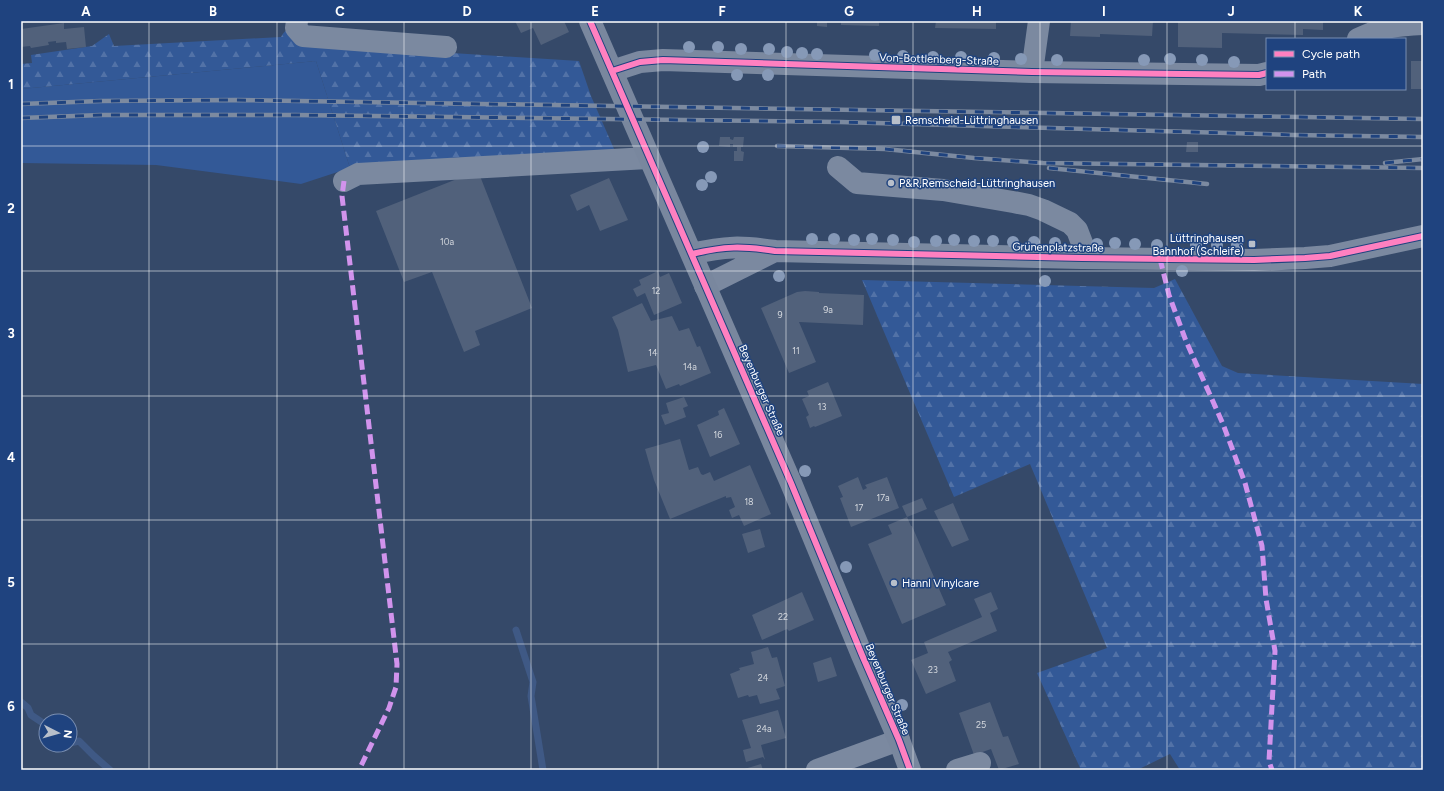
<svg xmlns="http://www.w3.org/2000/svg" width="1444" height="791" font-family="Figtree,sans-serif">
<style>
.green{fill:#335997}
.forest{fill:url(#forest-firs)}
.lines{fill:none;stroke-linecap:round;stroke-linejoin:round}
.stream{stroke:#3f5985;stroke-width:7}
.building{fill:#51617b}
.minor{stroke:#7b89a0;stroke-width:22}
.major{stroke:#79879e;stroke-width:22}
.rail-casing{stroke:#7c8aa0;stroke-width:4.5}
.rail{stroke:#1f437f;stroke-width:3;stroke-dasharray:9;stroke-linecap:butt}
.quiet{stroke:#d193ec;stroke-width:5;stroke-dasharray:10 5;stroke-linecap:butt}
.cycleway-casing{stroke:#1f437f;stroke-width:8}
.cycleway{stroke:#ff80c0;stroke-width:6}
.tree{fill:#8699b7}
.grid{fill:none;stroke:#fff;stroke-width:1;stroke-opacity:0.55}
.poi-dot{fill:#b8bfca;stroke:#1f437f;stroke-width:1.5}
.labels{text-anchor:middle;stroke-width:3;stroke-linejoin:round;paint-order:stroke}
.number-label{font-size:9px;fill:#d4d8de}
.street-label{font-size:11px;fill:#fff;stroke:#1f437f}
.poi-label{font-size:11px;fill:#fff;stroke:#1f437f;text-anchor:start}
.neatline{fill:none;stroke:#fff;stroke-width:1.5}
.grid-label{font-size:13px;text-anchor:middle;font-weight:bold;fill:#fff}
</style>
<defs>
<pattern id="forest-firs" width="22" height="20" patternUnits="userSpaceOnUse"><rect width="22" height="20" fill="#335997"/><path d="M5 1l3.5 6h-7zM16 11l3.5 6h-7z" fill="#5272a7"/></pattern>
</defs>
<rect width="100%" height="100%" fill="#354969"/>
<path class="green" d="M316 61 350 168 301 184 156 165 21 163V89Z"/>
<path class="forest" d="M304 25 452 53 579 61 591 96 621 165 350 168 316 61 21 89V64L32 63 31 55 92 46 109 34 114 46 281 37C285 28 295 26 304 25Z
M1175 279 1222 366 1238 373 1423 384V770H1180L1170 754 1137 770H1081L1037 673 1107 648 1030 464 954 497 862 280 1154 288Z"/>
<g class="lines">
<path class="stream" d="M516 630 533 682 531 696 543 770
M21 702 28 708 31 715 46 725
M70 743 79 741 94 756 110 770"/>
</g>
<path class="building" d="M515 21H564L569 32 541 45 533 28 521 33Z
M817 21H827V27L817 26Z
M841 21H879V26L841 25Z
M936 21H996V29L935 28Z
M1071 21H1153L1152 36 1100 34V37L1070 36Z
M1178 21H1323V30L1303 29V35L1222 33V48L1178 47Z
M64 23V29L84 27 86 47 67 49 66 42 56 43V41L48 42 49 45 31 48 30 46 21 47V29Z
M1411 61H1423V89H1411Z
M720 137H730V139L733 140 734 137H744L743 147H741V151L744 152 743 161H734V151H737V147H733V144H730V147L719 146Z
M1187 142H1198V152H1186Z
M480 176 532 308 475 331 480 345 464 352 432 272 404 282 376 211 462 177Z
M609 178 628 220 600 231 589 205 577 211 570 195Z
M658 271 660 277 669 273 682 303 654 315 645 293 637 297 633 289 641 285 639 280Z
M805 291 819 292V293L864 295 863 325 799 322 816 362 789 373 761 308 797 292Z
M642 303 651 321 672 316 679 331 689 328 697 347 700 346 711 373 680 386 679 384 666 389 656 365 628 372 618 330 612 317Z
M828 382 842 416 815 427 814 426 810 428 806 417 809 415 802 399 809 396 807 391Z
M684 397 688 406 683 408 686 417 665 425 661 415 669 413 666 403Z
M724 408 740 444 710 457 697 425 719 415 718 411Z
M680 439 689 470 698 467 701 474 703 475 710 472 714 481 750 465 771 514 744 526 739 515 732 518 729 510 735 507 731 497 726 498V496L670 519 654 480 645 449Z
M858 477 863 490 867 488 865 485 887 477 899 508 851 527 840 498 843 497 838 486Z
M922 498 927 509 907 517 911 526H912L946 605 902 624 868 544 892 534 888 525 907 517 902 506Z
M953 503 969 540 952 547 934 511Z
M760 529 765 547 748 553 742 534Z
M802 592 814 620 789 631 787 629 762 640 752 615Z
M991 592 998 609 990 613 997 631 948 652 952 660 949 662 956 681 926 694 911 660 928 653 924 642 982 617 974 599Z
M768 647 772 658 777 657 785 686 776 689 780 699 760 704 757 695 749 697 748 695 738 698 730 674 740 670 739 668 754 664 751 652Z
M831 657 837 676 818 682 813 663Z
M990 702 1003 737 1008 736 1019 764 999 770 991 749 974 755 959 713Z
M778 710 786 738 761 745 765 760 763 757 746 762 743 750 751 748 742 720Z
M761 764 763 770H741Z"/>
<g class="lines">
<path class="minor" d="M297 21 296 28 303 36 446 47
M1358 39C1383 27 1396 25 1423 24
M612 71 640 62 663 60 1032 72 1259 75 1267 73
M1032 72 1039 21
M838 167 857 183 943 190 1013 202 1029 205 1043 210 1070 223 1077 230 1082 243V258
M344 181 358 174 648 158
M692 254C725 246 742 246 775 251L1082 258 1254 260 1305 258 1330 256 1423 236
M705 286 775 251
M817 770 899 740
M957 770 980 763"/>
<path class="major" d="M590 21 791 483 862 655 899 740 910 770"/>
<defs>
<path id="rail" d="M21 104 101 101 235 100 1423 119
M21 118 101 115H295L840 122 1294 135 1423 137
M777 146 885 149 974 158 1043 163 1423 168
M1385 163 1423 159
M1049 168 1207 184"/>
</defs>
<use href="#rail" class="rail-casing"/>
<use href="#rail" class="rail"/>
<path class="quiet" d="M344 181 342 196 397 664 396 687 389 708 359 770
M1160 259 1169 295 1186 341 1223 424 1245 483 1262 546 1266 599 1275 651 1269 761 1272 770"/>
<defs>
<path id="cycleway" d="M590 21 791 483 862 655 899 740 910 770
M612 71 640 62 663 60 1032 72 1259 75 1267 73
M692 254C725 246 742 246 775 251L1082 258 1254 260 1305 258 1330 256 1423 236"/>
</defs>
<use href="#cycleway" class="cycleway-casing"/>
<use href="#cycleway" class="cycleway"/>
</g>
<g class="tree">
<circle cx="689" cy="47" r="6"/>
<circle cx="718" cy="47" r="6"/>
<circle cx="741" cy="49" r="6"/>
<circle cx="769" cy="49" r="6"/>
<circle cx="787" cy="52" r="6"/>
<circle cx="802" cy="53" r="6"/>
<circle cx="817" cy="54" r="6"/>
<circle cx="875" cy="55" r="6"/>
<circle cx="903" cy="56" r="6"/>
<circle cx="933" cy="57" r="6"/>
<circle cx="961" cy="57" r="6"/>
<circle cx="994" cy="58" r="6"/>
<circle cx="1021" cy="59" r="6"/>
<circle cx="1170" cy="59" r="6"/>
<circle cx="1057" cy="60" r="6"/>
<circle cx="1144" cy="60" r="6"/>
<circle cx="1202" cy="60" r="6"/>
<circle cx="1234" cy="62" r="6"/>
<circle cx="737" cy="75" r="6"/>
<circle cx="768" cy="75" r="6"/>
<circle cx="703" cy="147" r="6"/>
<circle cx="711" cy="177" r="6"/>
<circle cx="702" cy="185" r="6"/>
<circle cx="812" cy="239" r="6"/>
<circle cx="834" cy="239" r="6"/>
<circle cx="872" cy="239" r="6"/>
<circle cx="854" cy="240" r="6"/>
<circle cx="893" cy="240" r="6"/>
<circle cx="954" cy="240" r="6"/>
<circle cx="936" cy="241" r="6"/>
<circle cx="974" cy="241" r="6"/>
<circle cx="993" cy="241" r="6"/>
<circle cx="914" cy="242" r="6"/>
<circle cx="1013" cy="242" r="6"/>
<circle cx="1034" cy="242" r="6"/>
<circle cx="1055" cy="243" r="6"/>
<circle cx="1115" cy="243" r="6"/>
<circle cx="1097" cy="244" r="6"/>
<circle cx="1135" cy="244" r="6"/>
<circle cx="1157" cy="245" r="6"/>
<circle cx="1196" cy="245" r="6"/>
<circle cx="1217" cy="245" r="6"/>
<circle cx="1237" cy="245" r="6"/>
<circle cx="1182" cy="271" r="6"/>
<circle cx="779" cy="276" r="6"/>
<circle cx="1045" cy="281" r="6"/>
<circle cx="805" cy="471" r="6"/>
<circle cx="846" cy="567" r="6"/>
<circle cx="902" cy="705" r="6"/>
</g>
<path class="grid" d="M149 21V770M277 21V770M404 21V770M531 21V770M658 21V770M786 21V770M913 21V770M1040 21V770M1167 21V770M1295 21V39M1295 89V770M21 146H1423M21 271H1423M21 396H1423M21 520H1423M21 644H1423"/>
<g class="poi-dot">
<rect x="891" y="115" width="10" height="10" rx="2"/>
<circle cx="891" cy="183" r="4"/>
<rect x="1248" y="240" width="8" height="8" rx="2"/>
<circle cx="894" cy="583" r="4"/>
</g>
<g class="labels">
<g class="number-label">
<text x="447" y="245">10a</text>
<text x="656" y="294">12</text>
<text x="828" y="313">9a</text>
<text x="780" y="318">9</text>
<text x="796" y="354">11</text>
<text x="653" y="356">14</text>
<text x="690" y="370">14a</text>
<text x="822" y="410">13</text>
<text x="718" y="438">16</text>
<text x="883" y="501">17a</text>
<text x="749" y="505">18</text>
<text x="859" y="511">17</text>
<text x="783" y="620">22</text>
<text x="933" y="673">23</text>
<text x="763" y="681">24</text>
<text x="981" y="728">25</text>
<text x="764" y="732">24a</text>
</g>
<g class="street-label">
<text transform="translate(939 59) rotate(2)" y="4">Von-Bottlenberg-Straße</text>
<text transform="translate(1058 247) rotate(1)" y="4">Grünenplatzstraße</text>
<text transform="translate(762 390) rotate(66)" y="4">Beyenburger Straße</text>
<text transform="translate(888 689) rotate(67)" y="4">Beyenburger Straße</text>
</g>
<g class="poi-label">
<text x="905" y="124">Remscheid-Lüttringhausen</text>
<text x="899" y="187">P&amp;R,Remscheid-Lüttringhausen</text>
<text x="1244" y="242" text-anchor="end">Lüttringhausen<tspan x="1244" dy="13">Bahnhof (Schleife)</tspan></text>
<text x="902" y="587">Hannl Vinylcare</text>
</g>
</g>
<rect width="1444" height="791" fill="none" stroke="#1f437f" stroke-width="44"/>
<rect x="1266" y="38" width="140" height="52" fill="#1f437f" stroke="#798eb2"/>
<rect x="1274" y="51" width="20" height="6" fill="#ff80c0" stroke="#798eb2"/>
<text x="1302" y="58" font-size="12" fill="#ffffff">Cycle path</text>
<rect x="1274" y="71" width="20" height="6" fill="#d193ec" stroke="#798eb2"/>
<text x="1302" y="78" font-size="12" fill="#ffffff">Path</text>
<g transform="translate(58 733) rotate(96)"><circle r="19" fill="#1f437f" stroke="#798eb2"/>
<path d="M0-3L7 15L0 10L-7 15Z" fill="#b8bfca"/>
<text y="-6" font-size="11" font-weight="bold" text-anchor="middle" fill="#ffffff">N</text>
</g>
<rect x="22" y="22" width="1400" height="747" class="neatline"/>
<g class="grid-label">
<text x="86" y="16">A</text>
<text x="213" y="16">B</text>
<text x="340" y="16">C</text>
<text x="467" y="16">D</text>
<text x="595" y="16">E</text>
<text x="722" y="16">F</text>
<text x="849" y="16">G</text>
<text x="977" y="16">H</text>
<text x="1104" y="16">I</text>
<text x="1231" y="16">J</text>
<text x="1358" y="16">K</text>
<text x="11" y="89">1</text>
<text x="11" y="213">2</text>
<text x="11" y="338">3</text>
<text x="11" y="462">4</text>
<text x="11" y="587">5</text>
<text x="11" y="711">6</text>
</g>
</svg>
